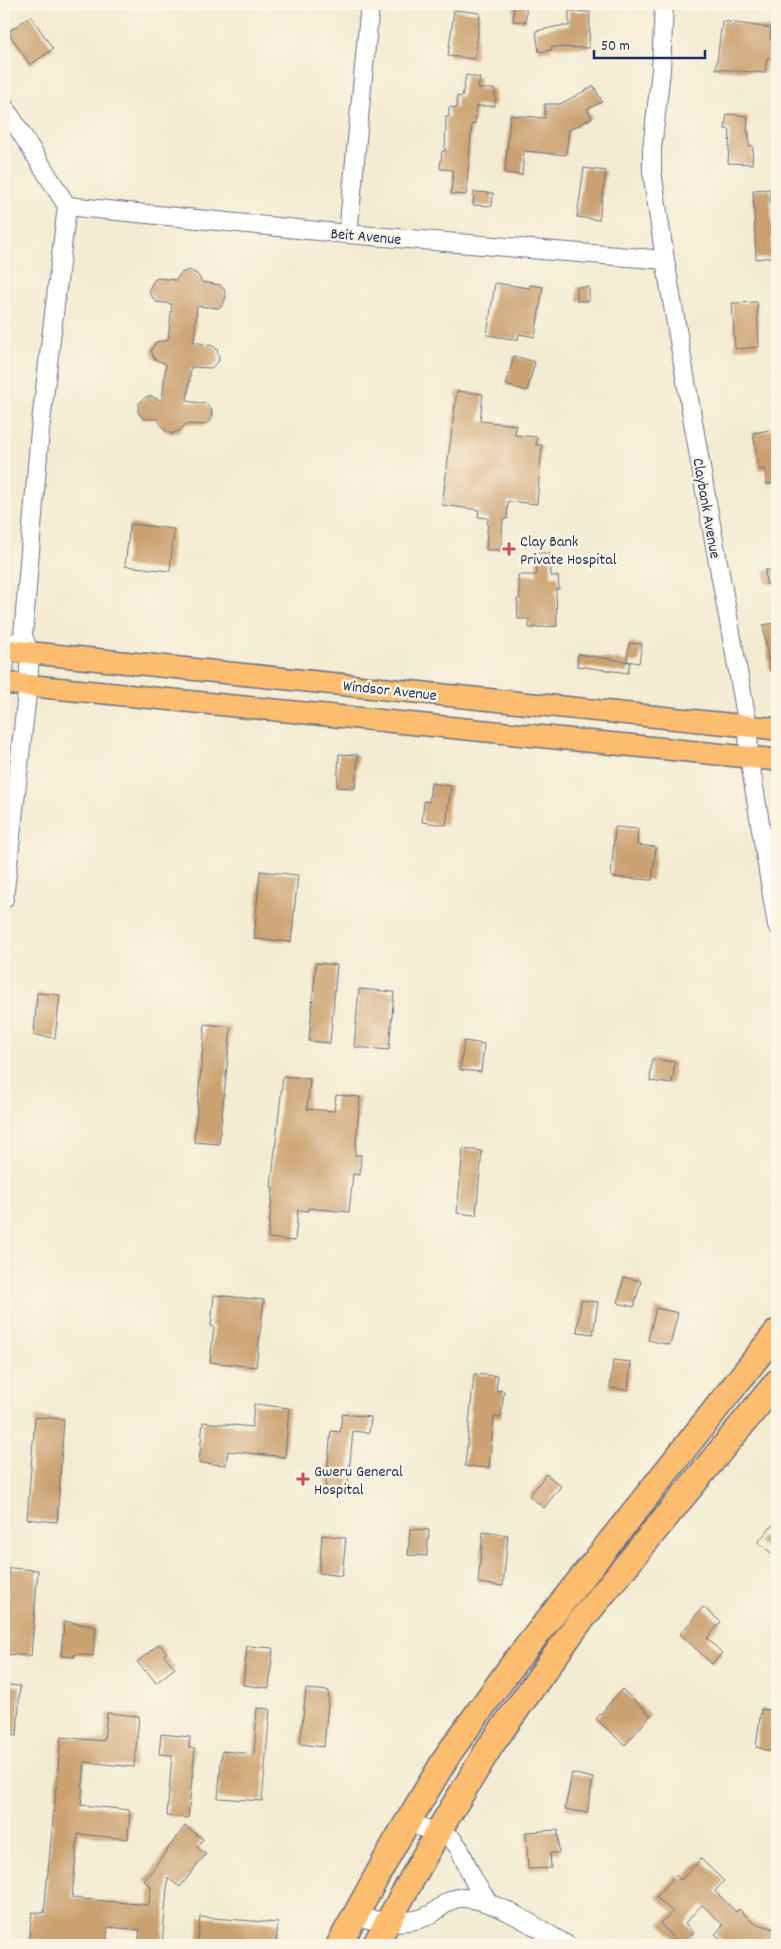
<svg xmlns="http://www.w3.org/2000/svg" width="781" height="1949" font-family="Dekko,sans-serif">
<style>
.building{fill:#cba171}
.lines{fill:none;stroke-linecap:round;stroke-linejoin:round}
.minor-casing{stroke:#677187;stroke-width:20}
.major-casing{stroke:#677187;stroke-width:24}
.highway-casing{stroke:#677187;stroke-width:28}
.minor{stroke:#fff;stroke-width:18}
.major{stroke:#fcbd6f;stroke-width:21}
.highway{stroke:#fcbd6f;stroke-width:25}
.poi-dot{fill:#d1495b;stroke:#fcf5e5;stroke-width:2}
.labels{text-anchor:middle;stroke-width:5;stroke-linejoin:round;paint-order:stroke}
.street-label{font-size:16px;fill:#1b2f5e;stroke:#fcf5e5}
.poi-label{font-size:16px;fill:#1b2f5e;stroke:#fcf5e5;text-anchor:start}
</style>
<rect width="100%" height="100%" fill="#fcf5e5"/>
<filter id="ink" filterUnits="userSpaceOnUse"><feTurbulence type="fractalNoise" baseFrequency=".02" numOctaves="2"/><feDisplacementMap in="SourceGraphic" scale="10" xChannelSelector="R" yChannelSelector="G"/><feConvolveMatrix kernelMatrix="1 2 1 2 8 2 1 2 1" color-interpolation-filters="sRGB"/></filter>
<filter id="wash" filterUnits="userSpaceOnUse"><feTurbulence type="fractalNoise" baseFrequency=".0096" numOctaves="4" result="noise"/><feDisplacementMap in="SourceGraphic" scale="20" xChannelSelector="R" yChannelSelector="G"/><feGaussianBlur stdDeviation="1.12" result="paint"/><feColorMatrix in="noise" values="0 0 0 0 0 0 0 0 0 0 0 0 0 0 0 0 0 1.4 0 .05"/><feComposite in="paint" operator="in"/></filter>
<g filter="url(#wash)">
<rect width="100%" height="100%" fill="#f3ebd2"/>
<g id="blocks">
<path class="building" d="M514 4H526V22L513 21Z
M454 10 480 13 475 59 448 56Z
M569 11 590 12 589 48 551 47 552 50 539 52 536 31 559 26H569Z
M31 16 53 49 30 65 8 32Z
M722 21 771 28 770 40 777 41V59L767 58 765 73 716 69Z
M466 75 480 78 478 89H495V106H476L475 124H472L466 195 451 194 453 170 440 169 442 151H445L446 117H449V107L457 108V96L462 97Z
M594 86 602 102 587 109 592 118 569 130 566 155 524 151 522 175 505 173 510 115 545 118V104H560Z
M727 114 748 116 747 133H749V146H753L752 164 728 163 730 130 725 129Z
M584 168 606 171 599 220 577 217Z
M770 189 772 226H777V237L772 238 773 257 756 259 753 190Z
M474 192 493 193 492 206 473 205Z
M189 270 197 274 202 282 220 285 224 289 226 297 222 306 218 308 197 306 194 342 213 346 217 349 219 358 218 362 211 368 191 367 187 401 206 404 212 411 211 420 204 425 186 424 179 431 171 434 163 429 158 419H143L138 412 139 403 146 397 151 396 162 401 166 364 154 359 151 350 156 342 168 340 172 304 156 302 150 294 149 289 154 280 158 278 176 280 181 273Z
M495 283 529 288 530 285 543 287 535 337 519 334 518 340 487 335Z
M577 287H589V301H577Z
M757 302 759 347 735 349 732 303Z
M514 356 535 362 527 391 506 385Z
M457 391 483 394 480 421 516 425 515 435 537 437 536 445H542L537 504 508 501 507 519H503L501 550H486L488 518 478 517 479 510 442 505Z
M775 429 777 441V482L767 484 765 469 759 470 753 433Z
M130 524 174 529 170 571 125 566Z
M536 553H550L551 576H558L559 589H556L557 626 529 628V619H518L517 599H520L518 575H537Z
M765 570H777V584H766Z
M777 623V671H770L763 625Z
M629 643 642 644 639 663 627 661Z
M578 654 630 662 628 673 577 666Z
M339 754 358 755 355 788 337 787Z
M431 783 451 786 446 825 422 822 424 801 429 802Z
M615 827 638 829 637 845 656 847 652 880 611 877Z
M260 871 298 875 291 942 254 939Z
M316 963 337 965 330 1043 309 1041Z
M359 989 394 992 389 1050 354 1047Z
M37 993 60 995 55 1038 34 1035Z
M205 1024 231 1027 219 1144 194 1142Z
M464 1041 484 1044 481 1072 460 1070Z
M652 1059 675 1062 672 1084 650 1081Z
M283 1076 310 1079 307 1109 334 1111 336 1095 360 1097 355 1155H361L360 1175 353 1174 349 1212 308 1208V1211L298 1210 295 1241 268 1238 273 1187H271Z
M463 1149 482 1151 476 1215 457 1213Z
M624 1277 641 1281 634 1307 618 1303Z
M214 1295 264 1300 256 1367 210 1362 214 1327 211 1326Z
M581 1300 598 1302 593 1334 577 1332Z
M656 1308 678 1313 670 1345 648 1340Z
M613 1360 631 1362 628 1390 610 1388Z
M474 1374 498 1376 496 1390 504 1391 501 1418 494 1417 489 1468 465 1466Z
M254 1404 289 1408 285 1457 228 1451 226 1465 199 1463 203 1422 252 1427Z
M342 1414 371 1417 369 1433 353 1431 347 1493 325 1491 331 1431 340 1432Z
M35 1417 64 1419 57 1522 27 1519Z
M546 1474 561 1486 544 1508 529 1496Z
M777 1520V1558L758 1542Z
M410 1529 429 1530 427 1556 408 1555Z
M483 1532 508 1535 503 1586 478 1583Z
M322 1535 346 1538 342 1576 319 1573Z
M9 1568 38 1570 31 1656 4 1654Z
M703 1607 721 1622 707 1638 722 1653 712 1664 680 1634Z
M64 1621 96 1627 93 1656 75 1654V1657L61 1656Z
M159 1644 167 1653 164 1655 175 1668 156 1683 146 1670 145 1671 137 1662Z
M247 1646 273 1648 269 1688 243 1685Z
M7 1685 20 1686 17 1736 4 1735Z
M306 1689 329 1691 324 1747 300 1744Z
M622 1689 651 1715 625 1745 596 1719Z
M257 1708 270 1709 262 1801 218 1798 222 1751 254 1754Z
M761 1709 777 1711V1733L773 1752 756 1747Z
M107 1713 139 1716 134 1767 85 1762 81 1805 130 1810 128 1839 78 1834 72 1898 149 1905 151 1886 144 1881 185 1826 203 1839 197 1847 206 1854 180 1887 168 1878 162 1945H138L140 1930 108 1927 106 1945H45L46 1940 29 1939 32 1912 44 1913 61 1737 104 1741Z
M161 1734 190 1737 189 1748 195 1749 188 1818 167 1816 172 1755 159 1754Z
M572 1773 593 1778 587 1813 565 1809Z
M558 1830 559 1853H550L551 1868 528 1869 526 1832Z
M701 1859 724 1881 715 1891 736 1912 739 1909 752 1922 777 1930V1945H727L715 1934 723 1925 702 1905 685 1923 694 1933 679 1945 660 1923 673 1912 656 1897 676 1875 681 1880Z
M200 1917 278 1923 276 1945H197Z"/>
</g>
</g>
<g filter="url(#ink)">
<use href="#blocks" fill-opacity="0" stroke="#677187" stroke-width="1"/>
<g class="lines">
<defs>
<path id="minor" d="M664 4 661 70 652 149V171L665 260 705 491 748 726 749 757 777 925
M4 106 67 206 40 430 23 636 30 654 28 685 4 899
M67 206 348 234 665 260
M348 234 370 4
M4 670 6 650 15 642
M408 1822 452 1839 459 1848 475 1883 489 1903
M355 1916C375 1922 414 1926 433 1913 442 1907 448 1899 459 1898 491 1896 539 1929 567 1945"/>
<path id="major" d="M4 650 777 729
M4 683 777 760"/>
<path id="highway" d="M339 1945 395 1843 449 1753 514 1663 777 1332
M375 1945 438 1832 491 1745 577 1625 777 1382"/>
</defs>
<use href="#minor" class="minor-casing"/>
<use href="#major" class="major-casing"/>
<use href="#highway" class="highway-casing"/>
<use href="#minor" class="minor"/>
<use href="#major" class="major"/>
<use href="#highway" class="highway"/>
</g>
</g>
<g class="poi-dot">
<path d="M506.5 541.5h5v5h5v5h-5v5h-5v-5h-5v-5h5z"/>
<path d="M300.5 1471.5h5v5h5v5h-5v5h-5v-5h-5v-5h5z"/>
</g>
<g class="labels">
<g class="street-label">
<text transform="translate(366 235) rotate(5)" y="6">Beit Avenue</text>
<text transform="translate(708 508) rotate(80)" y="6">Claybank Avenue</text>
<text transform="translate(390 689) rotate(6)" y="6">Windsor Avenue</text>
</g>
<g class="poi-label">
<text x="520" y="546">Clay Bank<tspan x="520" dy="18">Private Hospital</tspan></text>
<text x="314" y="1476">Gweru General<tspan x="314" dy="18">Hospital</tspan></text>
</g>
</g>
<rect width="781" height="1949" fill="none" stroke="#fcf5e5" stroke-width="20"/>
<path d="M594 50v8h111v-8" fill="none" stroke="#1b2f5e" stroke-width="2.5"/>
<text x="601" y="50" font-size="15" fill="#1b2f5e" stroke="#fcf5e5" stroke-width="4" paint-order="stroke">50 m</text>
</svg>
